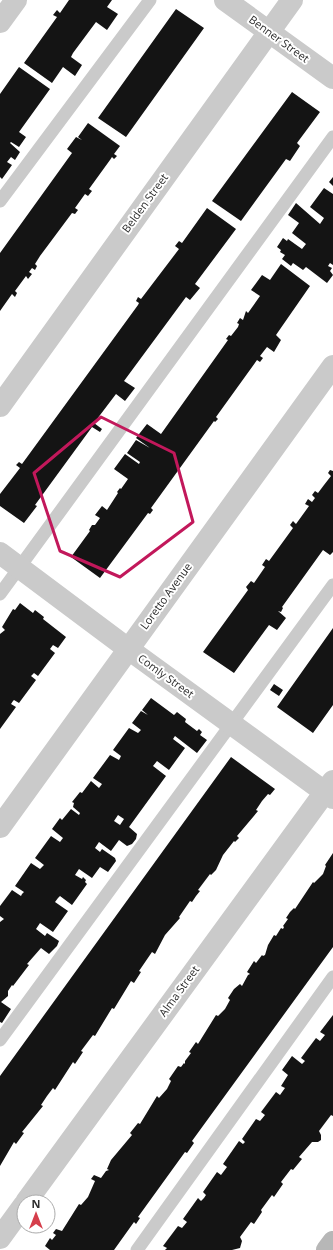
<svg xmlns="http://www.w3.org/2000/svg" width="333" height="1250" font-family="'Open Sans',sans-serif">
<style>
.building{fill:#141414;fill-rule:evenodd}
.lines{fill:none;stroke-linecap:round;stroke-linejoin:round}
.lane{stroke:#cacaca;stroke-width:13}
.street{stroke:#cacaca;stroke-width:22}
.secondary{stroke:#b7b7b7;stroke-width:22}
.marked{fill:none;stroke:#c2185b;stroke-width:3;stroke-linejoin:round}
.labels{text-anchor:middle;stroke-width:4;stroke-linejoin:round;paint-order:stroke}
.street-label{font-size:11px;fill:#2d2d2d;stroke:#fff}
</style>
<rect width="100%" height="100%" fill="#fff"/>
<path class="building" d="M69 0H112L107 7 118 14 107 30 96 22 73 53 71 57 82 65 75 76 63 67 52 83 24 63 57 17 53 15 57 10 60 13Z
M176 9 204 28 126 137 98 118Z
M19 67 50 89 19 132 26 137 19 147 11 142 10 143 20 152 15 160 11 157 7 162 12 165 2 179 0 177V94Z
M292 92 320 112 297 143 300 146 290 161 286 159 241 221 212 201Z
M88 123 120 146 114 154 117 156 114 159 112 157 110 160 89 189 92 191 88 196 85 194 75 208 78 210 75 214 72 213 40 256 35 264 37 266 35 270 32 268 29 272 32 274 28 279 26 276 15 291 17 293 15 297 12 294 0 311V253L72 153 67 149 76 137 82 140 78 137Z
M333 177V186L329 182Z
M324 188 333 194V265L330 263 328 266 332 268 330 271 333 275 327 283 306 267 303 270 293 263 291 266 282 259 285 255 280 252 281 250 277 247 283 238 287 241 288 239 302 249 306 244 292 233 299 223 288 215 296 203 320 224 324 218 310 207Z
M207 208 236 229 195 284 200 288 190 300 186 297 124 381 135 388 125 401 116 394 94 423 102 429 100 432 92 427 35 505 37 506 24 523 0 506V494L20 468 16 465 19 462 22 464 138 305 139 303 136 301 138 297 141 299 179 249 175 246 179 241 182 243Z
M281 264 310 286 276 335 281 340 274 352 267 347 260 356 263 358 260 362 257 360 216 417 218 419 215 422 214 421 151 508 153 510 150 514 148 513 100 578 71 557 90 531 89 530 92 525H95L100 518 95 515 102 506 107 510 118 493 117 492 120 488 121 489 128 479 114 469 125 454 139 464 140 462 127 453 136 440 150 448 136 438 147 424 161 434 228 340 226 339 229 335 231 336 238 327 239 324 237 323 240 318 243 320 246 311 248 313 260 296 251 290 262 275 270 280Z
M330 470 333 471V552L330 555 323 550 282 607 283 608 281 612 278 611 286 618 277 630 269 625 234 673 203 652 248 590 246 587 251 581 254 583 265 567 262 565 266 559 269 561 293 528 290 525 293 521 296 524 309 506 305 504 308 499 312 502 315 498 312 495 315 491 318 493 324 485 331 476 328 473Z
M20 603 33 613 35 610 44 617 43 619 66 637 58 648 53 645 50 649 55 653 38 676 34 673 31 676 36 680 19 703 14 700 13 701 11 704 16 707 0 729V634L5 630 2 627 13 609 15 610Z
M333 628V705L313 733 277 707Z
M274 684 283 690 279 696 270 690Z
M151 698 174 715 177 712 186 719 185 722 197 731 199 729 202 732 200 735 207 740 197 753 175 736 173 739 185 748 169 770 157 761 153 766 166 776 129 827 137 834 136 839 132 844 127 846 119 840 111 851 99 842 95 848 100 852 102 849 115 858 116 861 108 872 100 867 92 878 79 869 75 875 82 879 83 877 86 880 85 882 87 884 72 905 60 896 58 898 55 902 68 911 53 932 40 923 36 929 45 936 47 933 59 941 57 946 49 954 41 948 27 964 29 965 13 986 12 985 8 991V996L1 1002 11 1009 2 1023 0 1022V922L4 919 0 916V906L12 890 21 896 22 894 24 892 15 886 31 863 40 869 44 865 35 858 51 836 60 842 63 838 52 829 60 818 62 820 71 809 79 815 80 813 73 807 74 803 72 802 80 792 82 793 91 781 99 788 102 784 93 778 110 755 119 760 121 756 113 750 129 728 138 733 141 730 132 723 141 711 148 715 142 710ZM118 815 124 819 120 825 114 821Z
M231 757 275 789 270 795 268 794 262 801 256 810 258 811 237 836 239 838 235 842 234 841 223 855 216 870 211 875 210 874 198 890 200 891 196 896 192 902 190 901 179 917 180 918 165 935 155 954 152 952 139 971 141 972 134 983 131 981 114 1009 112 1008 95 1036 93 1035 81 1051 83 1052 75 1064 73 1062 55 1090 53 1088 47 1096 41 1105 43 1106 22 1132 24 1133 16 1144 14 1142 0 1166V1076Z
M333 853V947L192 1141 194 1143 187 1153 185 1152 138 1217 140 1218 136 1224 134 1222 114 1250H50L45 1246 50 1238 52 1240 56 1235 53 1233 56 1229 62 1231 79 1204 81 1205 88 1197 95 1181 91 1179 94 1175 101 1178 106 1171 109 1170 107 1169 111 1160 132 1135 130 1133 138 1123 140 1124 157 1096 159 1098 167 1089 171 1081 169 1079 178 1066 181 1067 184 1063 185 1064V1061L191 1053 189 1052 196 1042 198 1044 216 1015 218 1016 225 1009 230 1000 228 998 234 989 240 984 242 986 248 975 250 974 247 972 254 961 256 963 262 955 263 956 265 955 268 945 274 935 276 936 281 928 283 929 284 927 283 926 288 919 286 918 290 912 294 908 295 909 313 882 314 883 323 874 326 866 325 865Z
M333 1015V1116L331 1115 319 1131 321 1135V1140L318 1142H312L299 1157 302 1159 293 1170 291 1169 281 1182 283 1184 274 1197 272 1195 261 1210 262 1212 254 1224 251 1222 240 1237 242 1241 240 1248 232 1250H165L167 1248 163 1246 178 1226 182 1228 187 1222 183 1219 198 1198 201 1201 204 1198 206 1195 203 1192 217 1172 221 1175 227 1167 223 1164 239 1141 243 1144 245 1142 242 1139 256 1119 260 1121 265 1115 261 1112 276 1092 280 1095 285 1088 281 1086 288 1075 282 1070 292 1056 302 1064 305 1061 301 1058 316 1038 320 1041 325 1035 320 1032Z"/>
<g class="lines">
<path class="lane" d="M0 201 150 0
M0 594 333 137
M0 1040 333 585
M137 1250 333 977"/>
<path class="street" d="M225 0 333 78
M0 22 16 0
M0 406 292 0
M0 553 127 648 333 798
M0 827 333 366
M26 1202 333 781
M0 1238 24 1205"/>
<path class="secondary" d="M327 1250 333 1242"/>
</g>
<path class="marked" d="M101 417 174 453 193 522 120 577 60 551 34 473Z"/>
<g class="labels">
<g class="street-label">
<text transform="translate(279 39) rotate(36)" y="4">Benner Street</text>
<text transform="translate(145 203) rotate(-54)" y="4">Belden Street</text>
<text transform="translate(166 596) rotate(-54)" y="4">Loretto Avenue</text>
<text transform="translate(166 676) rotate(36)" y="4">Comly Street</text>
<text transform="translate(179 991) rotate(-54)" y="4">Alma Street</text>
</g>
</g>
<g transform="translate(36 1214)"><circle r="19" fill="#ffffff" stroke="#ababab"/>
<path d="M0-3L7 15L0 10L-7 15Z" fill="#d53e4b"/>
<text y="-6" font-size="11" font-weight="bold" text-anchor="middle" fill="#2d2d2d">N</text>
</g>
</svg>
